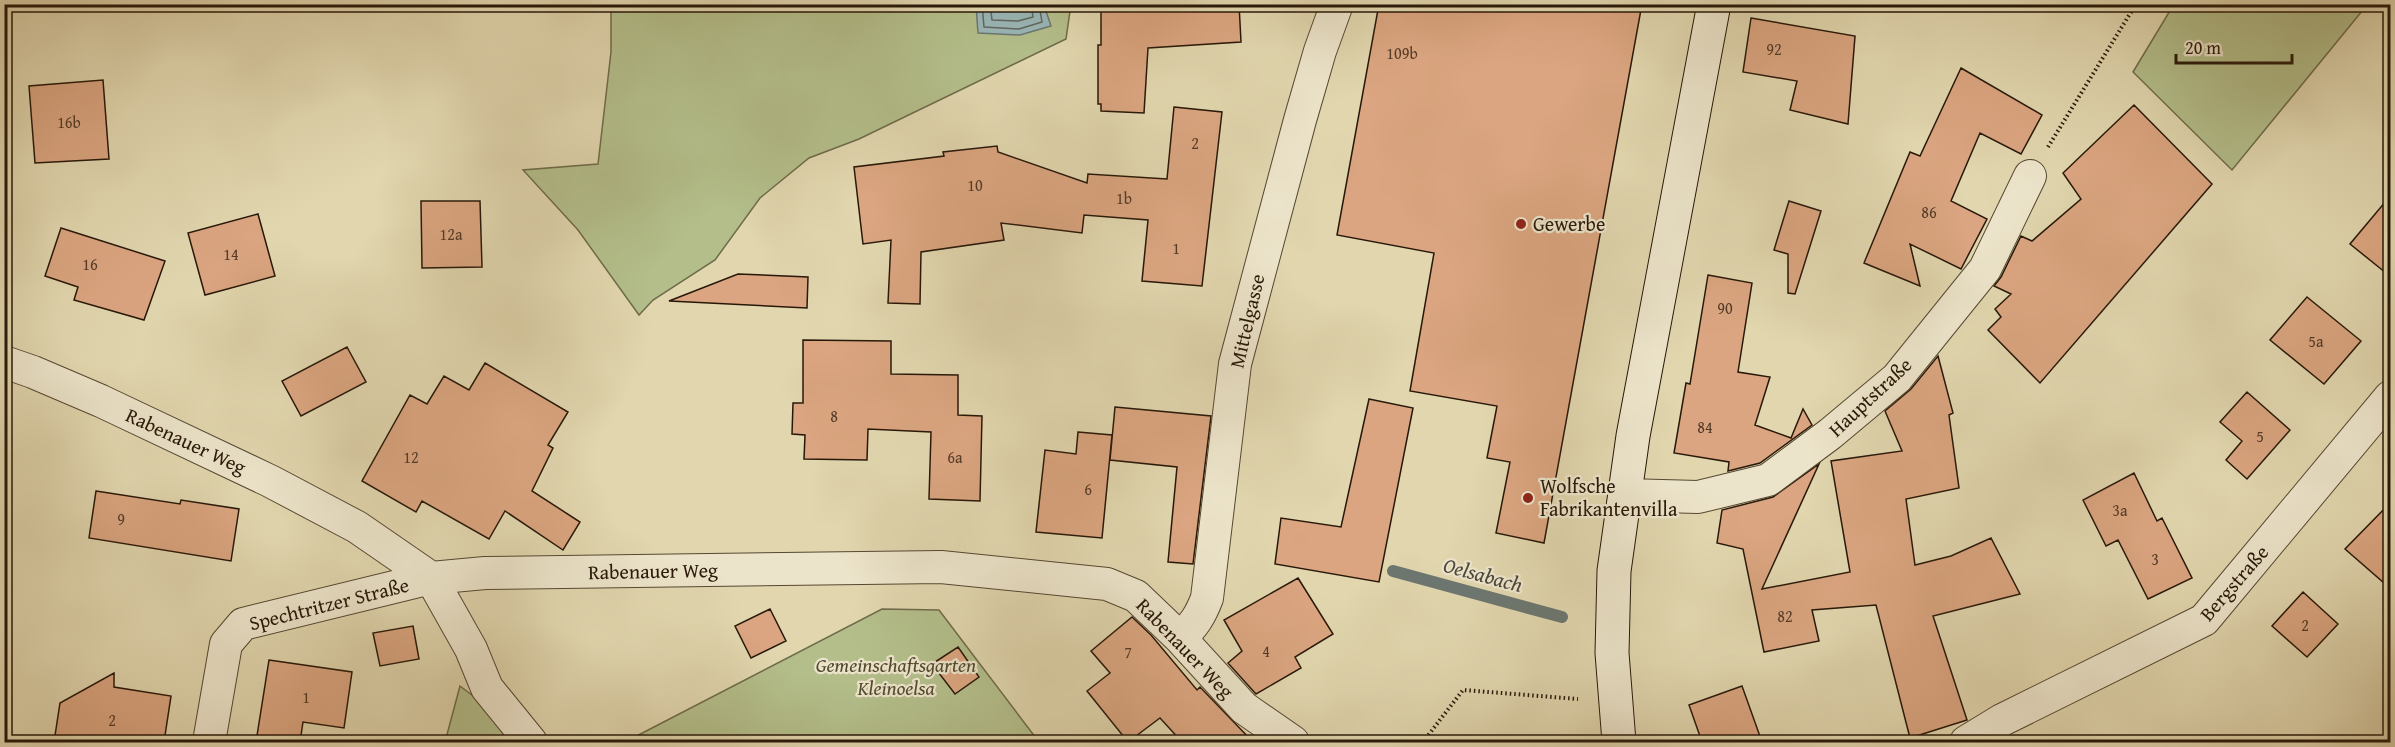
<svg xmlns="http://www.w3.org/2000/svg" width="2395" height="747" font-family="'Gentium Book Plus',serif">
<style>
.green{fill:#b3be8a;stroke:#6e6b4a;stroke-width:1.5}
.water{fill:#99b6b6;stroke:#6c7771;stroke-width:1.5}
.lines{fill:none;stroke-linecap:round;stroke-linejoin:round}
.shore{stroke:#606760;stroke-width:1.5}
.stream{stroke:#6c7771;stroke-width:12}
.building{fill:#daa580;stroke:#281809;stroke-width:1.5}
.minor-casing{stroke:#564832;stroke-width:34}
.secondary-casing{stroke:#281809;stroke-width:35}
.path{stroke:#281809;stroke-width:4;stroke-dasharray:1.5 3;stroke-linecap:butt}
.minor{stroke:#ece4ca;stroke-width:32}
.secondary{stroke:#ece4ca;stroke-width:33}
.poi-dot{fill:#8f2418;stroke:#ece4ca;stroke-width:2}
.labels{text-anchor:middle;stroke-width:4.5;stroke-linejoin:round;paint-order:stroke}
.number-label{font-size:16px;fill:#543b27}
.poi-label{font-size:20px;fill:#281809;stroke:#ece4ca;text-anchor:start}
.street-label{font-size:20px;fill:#281809;stroke:#ece4ca}
.park-label{font-size:20px;font-style:italic;fill:#524a30;stroke:#ece4ca}
.water-label{font-size:21px;font-style:italic;fill:#4a473d;stroke:#ece4ca}
</style>
<rect width="100%" height="100%" fill="#e1d6ae"/>
<filter id="stains"><feTurbulence type="fractalNoise" baseFrequency=".00333" numOctaves="4"/><feColorMatrix values="0 0 0 0 .2 0 0 0 0 .09 0 0 0 0 .02 0 0 0 .5 -.17"/></filter>
<radialGradient id="worn" r=".72"><stop offset=".6" stop-color="#630" stop-opacity="0"/><stop offset="1" stop-color="#630" stop-opacity=".3"/></radialGradient>
<path class="green" d="M1064 4 1070 11 1066 39 859 139 809 158 760 198 715 260 653 300 639 315 578 230 523 170 598 164 611 52V5Z
M2174 4H2367V5L2232 170 2133 72Z
M882 609 939 610 1039 742H625Z
M460 686 534 742H445Z"/>
<path class="water" d="M976 5H1044L1051 26 1020 35 978 33Z"/>
<g class="lines">
<path class="shore" d="M982 4 984 27 1019 29 1042 22 1039 4
M990 4 992 20 1018 21 1033 17 1031 4"/>
<path class="stream" d="M1393 571 1562 617"/>
</g>
<path class="building" d="M1239 4 1241 42 1148 48 1144 113 1101 111V104H1098V45H1101V5Z
M1379 4H1642L1544 543 1496 533 1510 462 1487 458 1497 406 1410 391 1434 253 1337 235Z
M1751 18 1855 36 1848 124 1790 110 1797 81 1743 72Z
M1961 68 2042 115 2021 154 1980 133 1951 201 1987 219 1961 269 1910 244 1920 286 1864 263 1910 152 1920 156Z
M103 80 109 159 35 163 29 86Z
M2134 105 2212 184 2040 383 1988 330 2001 317 1995 309 2011 294 1994 286 2001 277 2021 236 2032 241 2081 199 2063 173Z
M1174 107 1222 112 1202 286 1142 281 1148 220 1084 215 1082 233 1001 223 1004 240 921 252 920 304 888 303 891 240 863 244 854 167 944 156 943 152 997 146 998 152 1087 183 1088 174 1167 179Z
M2391 195V277L2350 244Z
M421 201H480L482 267 422 268Z
M1789 201 1821 211 1795 294 1788 293V254L1774 250Z
M258 214 275 276 205 295 188 233Z
M61 228 165 261 144 320 74 300 78 287 45 276Z
M738 274 808 277 807 308 669 301Z
M1708 275 1752 283 1738 372 1770 377 1755 425 1791 438 1803 409 1812 425 1760 463 1728 471 1729 462 1674 453 1686 383 1690 384Z
M2307 297 2361 341 2324 384 2270 340Z
M803 340 891 341V374L958 375V415L982 416 980 501 929 499 931 432 868 429 867 460 804 459 805 435 792 434 793 403H803Z
M347 347 366 382 301 416 282 381Z
M1938 356 1953 413 1949 415 1959 488 1906 499 1915 565 1951 556 1991 538 2020 594 1933 616 1967 720 1910 738 1876 605 1812 610 1819 641 1764 652 1743 549 1717 543 1722 510 1773 497 1819 464 1762 589 1850 572 1831 461 1902 451 1885 411 1911 389Z
M485 363 568 412 548 445 553 448 532 491 580 522 563 550 505 511 489 539 422 501 416 512 362 481 410 395 427 404 444 376 469 390Z
M2247 392 2290 430 2247 479 2226 460 2242 441 2220 422Z
M1369 399 1413 408 1379 582 1275 564 1281 518 1341 527Z
M1115 407 1211 416 1193 564 1168 562 1177 467 1110 460Z
M1078 432 1112 435 1102 538 1036 532 1045 450 1076 454Z
M2134 473 2157 521 2162 518 2192 578 2148 599 2118 540 2106 546 2083 500Z
M96 491 180 504 181 500 239 509 231 561 89 538Z
M2391 502V589L2345 549Z
M1298 578 1333 634 1295 657 1301 668 1256 694 1228 663 1242 651 1224 620Z
M2303 592 2338 624 2307 657 2272 626Z
M770 609 786 641 751 658 735 626Z
M1132 617 1151 635 1197 690 1200 687 1253 742H1182L1160 718 1128 742 1087 691 1110 673 1091 651Z
M413 626 419 659 380 666 373 633Z
M958 647 979 677 955 694 932 664Z
M269 660 352 672 344 728 303 722 300 742H256Z
M114 673V687L171 696 164 742H54L60 703Z
M1742 686 1762 742H1702L1689 705Z"/>
<g class="lines">
<defs>
<path id="minor" d="M4 362 33 372 101 401 270 481 357 527 431 578 471 649 487 688 531 742
M1625 495 1698 497 1768 480 1830 434 1897 378 1985 269 2030 176
M1180 638C1194 626 1201 614 1207 598L1235 364 1300 120 1320 51 1337 4
M209 742 226 644 243 624 431 578 485 573 941 567 1107 584 1136 596 1180 638 1244 708 1293 742
M1966 742 2002 720 2204 620 2390 397"/>
<path id="secondary" d="M1619 742 1612 653 1614 571 1633 436 1714 4"/>
</defs>
<use href="#minor" class="minor-casing"/>
<use href="#secondary" class="secondary-casing"/>
<path class="path" d="M2048 147 2136 4
M1423 742 1463 690 1578 699"/>
<use href="#minor" class="minor"/>
<use href="#secondary" class="secondary"/>
</g>
<g class="poi-dot">
<circle cx="1521" cy="224" r="6"/>
<circle cx="1528" cy="498" r="6"/>
</g>
<g class="labels">
<g class="number-label">
<text x="1774" y="55">92</text>
<text x="1402" y="59">109b</text>
<text x="69" y="128">16b</text>
<text x="1195" y="149">2</text>
<text x="975" y="191">10</text>
<text x="1124" y="204">1b</text>
<text x="1929" y="218">86</text>
<text x="451" y="240">12a</text>
<text x="1176" y="254">1</text>
<text x="231" y="260">14</text>
<text x="90" y="270">16</text>
<text x="1725" y="314">90</text>
<text x="2316" y="347">5a</text>
<text x="834" y="422">8</text>
<text x="1705" y="433">84</text>
<text x="2260" y="442">5</text>
<text x="411" y="463">12</text>
<text x="955" y="463">6a</text>
<text x="1088" y="495">6</text>
<text x="2120" y="516">3a</text>
<text x="121" y="525">9</text>
<text x="2155" y="565">3</text>
<text x="1785" y="622">82</text>
<text x="2305" y="631">2</text>
<text x="1266" y="657">4</text>
<text x="1128" y="658">7</text>
<text x="306" y="703">1</text>
<text x="112" y="726">2</text>
</g>
<g class="poi-label">
<text x="1533" y="231">Gewerbe</text>
<text x="1540" y="493">Wolfsche<tspan x="1540" dy="23">Fabrikantenvilla</tspan></text>
</g>
<g class="street-label">
<text transform="translate(1247 321) rotate(-77)" y="7">Mittelgasse</text>
<text transform="translate(1870 397) rotate(-43)" y="7">Hauptstraße</text>
<text transform="translate(186 441) rotate(25)" y="7">Rabenauer Weg</text>
<text transform="translate(653 571) rotate(-1)" y="7">Rabenauer Weg</text>
<text transform="translate(2234 583) rotate(-49)" y="7">Bergstraße</text>
<text transform="translate(329 604) rotate(-14)" y="7">Spechtritzer Straße</text>
<text transform="translate(1185 648) rotate(46)" y="7">Rabenauer Weg</text>
</g>
<g class="park-label">
<text x="896" y="672">Gemeinschaftsgarten<tspan x="896" dy="23">Kleinoelsa</tspan></text>
</g>
<g class="water-label">
<text transform="translate(1483 575) rotate(15)" y="7">Oelsabach</text>
</g>
</g>
<rect width="2395" height="747" fill="none" stroke="#e1d6ae" stroke-width="24"/>
<rect x="6" y="6" width="2383" height="735" fill="none" stroke="#281809" stroke-width="3"/>
<rect x="12" y="12" width="2371" height="723" fill="none" stroke="#281809" stroke-width="1.5"/>
<path d="M2176 54v9h116v-9" fill="none" stroke="#281809" stroke-width="3"/>
<text x="2185" y="54" font-size="18" fill="#281809" stroke="#ece4ca" stroke-width="4.5" paint-order="stroke">20 m</text>
<rect width="100%" height="100%" filter="url(#stains)"/>
<rect width="100%" height="100%" fill="url(#worn)"/>
</svg>
